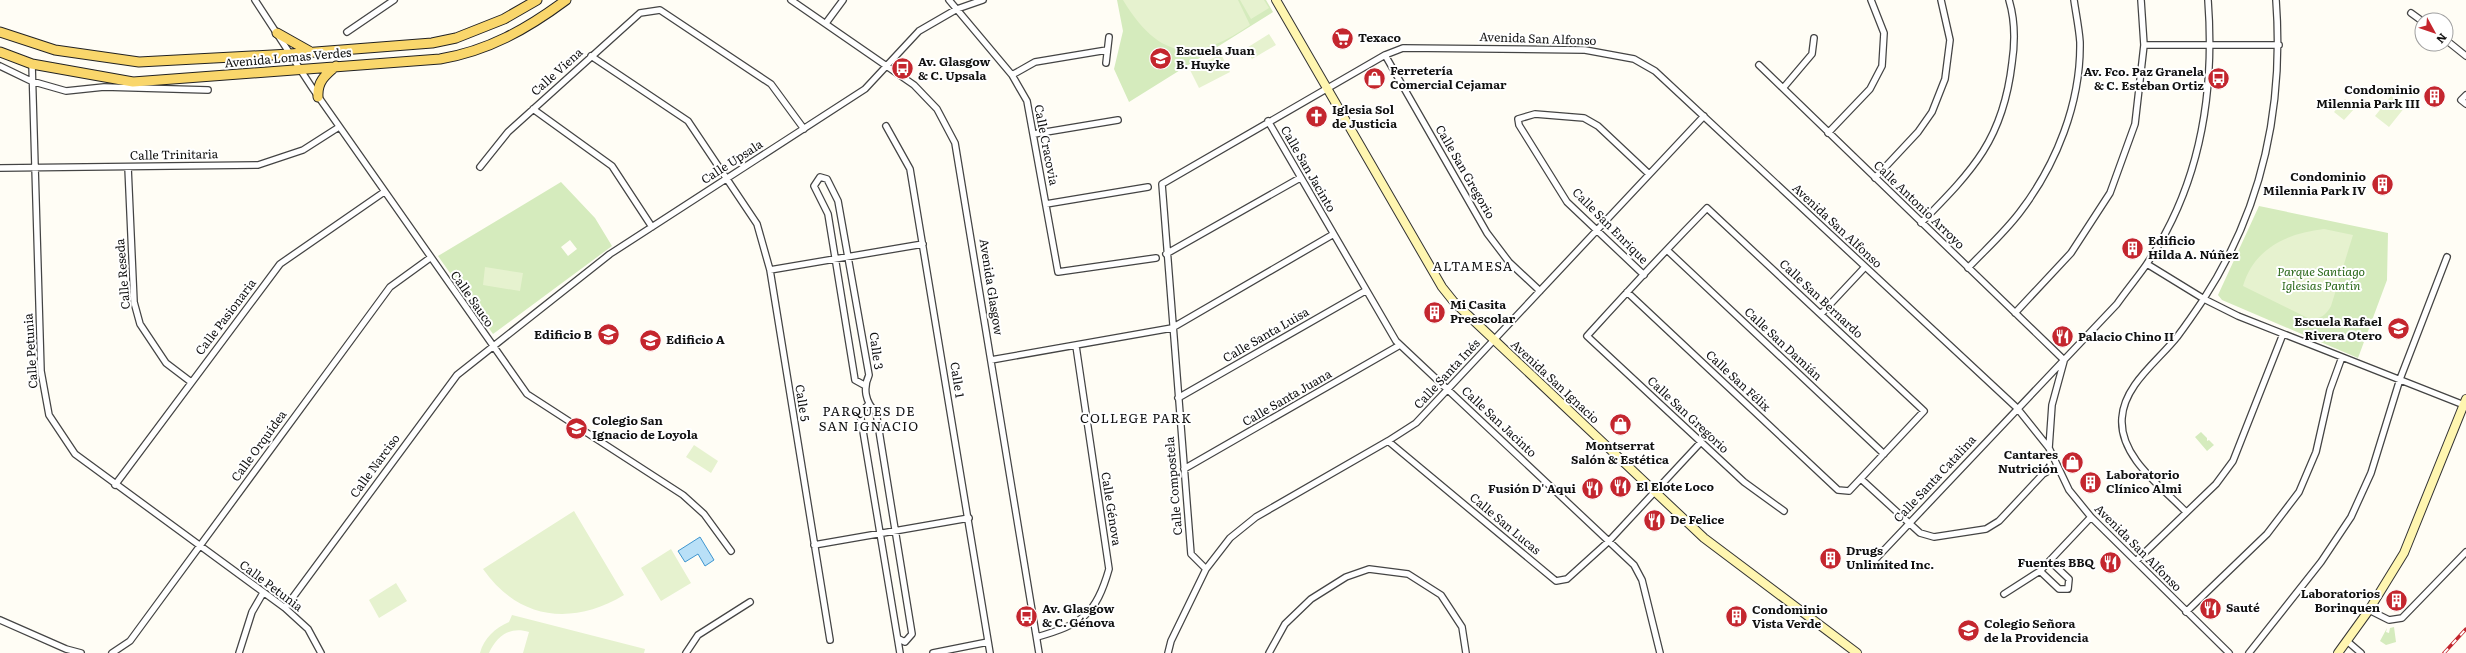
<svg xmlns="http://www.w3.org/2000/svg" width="2466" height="653" font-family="Literata,serif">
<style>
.green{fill:#d5ebbd;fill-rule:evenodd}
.pitch{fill:#e6f2cf}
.water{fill:#b9e0f7;stroke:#3f96cf}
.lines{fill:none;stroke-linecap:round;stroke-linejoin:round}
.street-casing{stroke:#444;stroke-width:8}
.secondary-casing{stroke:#333;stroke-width:10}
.primary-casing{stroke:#222;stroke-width:11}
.street{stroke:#fff;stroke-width:5.5}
.secondary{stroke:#fff6b0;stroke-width:8}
.primary{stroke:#f9d66b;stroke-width:9}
.rail-casing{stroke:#c4262e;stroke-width:3.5}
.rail{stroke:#fff;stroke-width:2;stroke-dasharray:6;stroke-linecap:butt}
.labels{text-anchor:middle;stroke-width:4;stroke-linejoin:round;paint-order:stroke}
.poi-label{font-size:12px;font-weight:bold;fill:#111;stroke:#fff;text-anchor:start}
.street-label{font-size:12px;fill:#111;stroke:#fff}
.park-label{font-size:12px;font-style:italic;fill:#2f6b1f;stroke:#fff}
.neighbourhood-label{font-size:13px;letter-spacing:1px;fill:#111;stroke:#fff}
</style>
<rect width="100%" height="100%" fill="#fffdf5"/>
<path class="green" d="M1117 0H1266L1273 12 1129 102 1114 69 1123 31Z
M561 182 595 218 612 246 493 334 438 256ZM570 240 577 249 568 256 561 247Z
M2259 206 2388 233 2387 280 2358 358 2222 300 2218 295Z
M2201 432 2207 438V441L2209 440 2214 445 2207 451 2195 437Z
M2394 627 2396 642 2386 645 2380 641 2387 628 2386 632 2389 633 2390 628Z"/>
<path class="pitch" d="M1123 0H1238L1250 25C1193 64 1159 59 1123 0Z
M1240 0H1264L1269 8 1251 19Z
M1269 34 1276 45 1252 59 1245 49Z
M1221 54 1230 72 1199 88 1190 70Z
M2391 96 2405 107 2389 127 2375 116Z
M2345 99 2355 108 2344 120 2334 112Z
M2324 229 2353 235 2331 306C2326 315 2321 319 2310 319L2243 286C2254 248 2288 233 2324 229Z
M485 267 523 273 520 291 483 285Z
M694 445 718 461 711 473 686 457Z
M574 511 624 595C572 626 519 620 483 569Z
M671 549 691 583 661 601 641 568Z
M396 583 407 601 379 618 369 600Z
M512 615 645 649 644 653H523L529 632C510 626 497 636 489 653H480C484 638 495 628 509 622Z"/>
<path class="water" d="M700 537 714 560 705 566 698 554 685 562 678 551Z"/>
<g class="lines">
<defs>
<path id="street" d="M255 0 313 89 527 394 683 495 704 514 731 551
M791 0 914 85 937 109 955 143 1039 653
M949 0 1012 75 1027 101 1058 272 1156 258
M2411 13 2422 21
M826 23 843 0
M347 32 394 0
M2446 40 2466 56
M2144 45H2279
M1385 55 1487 233 1509 262 1540 291
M591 56 688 121 757 224 770 270 830 640
M1106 63 1109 37
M32 64 41 371 49 415 75 454 285 608 308 629 321 653
M1759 65 2064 360
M0 66 31 81 66 91 104 87 208 90
M1012 75 1035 62 1107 50
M1784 87 1812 54 1814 38
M2466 95 2461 100 2466 104
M533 109 612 166 652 227
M1268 121 1396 341 1634 565 1642 580 1660 653
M886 126 910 169 990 653
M1828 133 1870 89 1882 66 1884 33 1871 0
M1034 134 1118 120
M128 167 134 302 140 324 166 363 191 382
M480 167 508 132 640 13 660 10 771 84 804 129
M0 168 258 165 303 150 339 127
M1875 178 1918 132 1932 112 1945 79 1950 40 1941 0
M1046 204 1148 187
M1921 223C1973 170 2003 140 2012 63 2015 43 2015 20 2009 0
M1667 250 1884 454
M1166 254 1300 178
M2147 264 2204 299 2238 316 2464 405
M1968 268C1985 250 2005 232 2020 212 2056 165 2081 103 2080 42 2079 28 2076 14 2074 0
M770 270 923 244
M1644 275 1567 202 1519 125 1518 119 1535 114 1584 118 1598 126 1649 174
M1627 292 1838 490 1849 491 1924 411 1707 208C1666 250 1626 293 1587 336L1744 482 1784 511
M2015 313 2071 253 2110 193 2135 124 2144 45 2141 0
M1821 314 1865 267
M991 360 1172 328 1332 235
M864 385 855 380 828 214 814 186 820 177 827 179 838 201 869 375C863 388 865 402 876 412L912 634 905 642 899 639
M1178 398 1365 291
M868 405 860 413 900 653
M1388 441 1556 581 1567 579 1609 541 1701 442
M2049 448 2052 405 2064 361
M1184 469 1400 345
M1861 479 1920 533 1934 537 1986 529 1999 521 2043 474 2057 466
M115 485 280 264 384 192
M2186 512C2162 487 2119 457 2122 418 2124 385 2158 361 2177 337 2186 325 2195 312 2203 300 2263 208 2284 108 2276 0
M814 545 969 518
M2136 561 2216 484 2233 461 2283 334
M1869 566 2117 304C2126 291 2137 278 2146 265 2200 186 2215 93 2208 0
M1206 569 1191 554 1162 184 1385 55 1403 48 1585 50 1634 59 1655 71 2017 408 2049 448 2069 490 2091 517 2229 653
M2040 571 2059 589H2068L2069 579 2050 561
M2004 594 2040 571 2091 517
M285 608 457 375 610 254 865 89 919 31 957 9 983 0
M2369 610 2389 620 2402 618 2466 552
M2186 612 2267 534 2299 492 2316 452 2330 390 2342 357
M0 620 66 649 81 653
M1037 637C1082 624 1096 615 1109 569L1076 346
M2347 641 2361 653
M112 653 130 641 390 287 430 258
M239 653 252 612 263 593
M686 653 698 635 750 602
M933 653 988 642
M1168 653 1171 641 1206 569 1230 538 1256 517 1388 441 1416 423 1704 116
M1269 653 1285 624 1311 599 1346 577 1369 569 1408 574 1441 595 1462 627 1466 653
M2249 653 2321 562 2351 517 2371 473 2400 379 2447 257"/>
<path id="secondary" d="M1276 0 1442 287 1454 302 1704 538 1857 653
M2338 653 2369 610 2404 553 2466 399"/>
<path id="primary" d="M0 32 55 50 139 62 290 54 432 43 456 38 504 19 537 0
M277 33 309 51
M0 52 32 64 133 82 440 59C488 51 527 29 566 0
M318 97C317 82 325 75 336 66"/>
</defs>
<use href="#street" class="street-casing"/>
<use href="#secondary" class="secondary-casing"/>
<use href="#primary" class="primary-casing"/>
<use href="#street" class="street"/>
<use href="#secondary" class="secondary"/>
<use href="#primary" class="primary"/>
<defs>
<path id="rail" d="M2444 653 2466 629"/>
</defs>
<use href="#rail" class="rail-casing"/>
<use href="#rail" class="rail"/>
</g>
<defs>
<symbol id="supermarket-disc" viewBox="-11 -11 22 22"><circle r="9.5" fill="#c4262e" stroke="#fff"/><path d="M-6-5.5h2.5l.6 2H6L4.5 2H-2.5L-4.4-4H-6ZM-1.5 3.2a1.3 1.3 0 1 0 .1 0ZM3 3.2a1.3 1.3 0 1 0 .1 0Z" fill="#fff"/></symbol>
<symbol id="school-disc" viewBox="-11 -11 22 22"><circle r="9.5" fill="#c4262e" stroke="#fff"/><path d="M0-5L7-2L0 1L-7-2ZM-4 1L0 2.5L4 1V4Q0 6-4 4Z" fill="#fff"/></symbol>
<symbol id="bus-disc" viewBox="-11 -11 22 22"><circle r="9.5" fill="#c4262e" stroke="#fff"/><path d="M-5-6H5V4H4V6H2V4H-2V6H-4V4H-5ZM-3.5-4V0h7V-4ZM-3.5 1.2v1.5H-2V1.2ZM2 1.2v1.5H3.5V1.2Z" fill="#fff"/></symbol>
<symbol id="shop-disc" viewBox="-11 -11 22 22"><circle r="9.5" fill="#c4262e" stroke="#fff"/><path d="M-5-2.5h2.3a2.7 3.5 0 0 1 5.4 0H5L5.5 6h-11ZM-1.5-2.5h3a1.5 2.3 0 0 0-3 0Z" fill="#fff"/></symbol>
<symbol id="building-disc" viewBox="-11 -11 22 22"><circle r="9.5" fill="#c4262e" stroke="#fff"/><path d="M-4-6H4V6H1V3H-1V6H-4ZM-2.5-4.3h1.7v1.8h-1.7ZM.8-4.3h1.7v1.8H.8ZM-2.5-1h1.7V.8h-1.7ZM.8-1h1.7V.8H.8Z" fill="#fff"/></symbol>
<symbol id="church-disc" viewBox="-11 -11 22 22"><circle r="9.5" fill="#c4262e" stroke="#fff"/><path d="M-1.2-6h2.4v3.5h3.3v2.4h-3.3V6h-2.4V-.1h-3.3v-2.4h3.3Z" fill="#fff"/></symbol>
<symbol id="restaurant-disc" viewBox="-11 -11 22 22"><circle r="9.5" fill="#c4262e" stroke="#fff"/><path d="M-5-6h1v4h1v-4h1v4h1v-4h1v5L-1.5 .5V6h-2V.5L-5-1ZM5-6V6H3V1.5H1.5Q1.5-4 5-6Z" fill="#fff"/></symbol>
</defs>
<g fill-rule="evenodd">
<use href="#supermarket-disc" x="1330" y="26" width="25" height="25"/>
<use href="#school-disc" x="1148" y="46" width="25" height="25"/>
<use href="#bus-disc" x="890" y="56" width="25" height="25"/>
<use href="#shop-disc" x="1362" y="66" width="25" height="25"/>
<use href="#bus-disc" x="2206" y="66" width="25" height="25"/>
<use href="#building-disc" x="2422" y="84" width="25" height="25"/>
<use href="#church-disc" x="1304" y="104" width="25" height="25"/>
<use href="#building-disc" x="2370" y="172" width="25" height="25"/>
<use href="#building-disc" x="2120" y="236" width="25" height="25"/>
<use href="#building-disc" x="1422" y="300" width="25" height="25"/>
<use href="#school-disc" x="2386" y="316" width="25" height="25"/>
<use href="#school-disc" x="596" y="322" width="25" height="25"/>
<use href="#restaurant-disc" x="2050" y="324" width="25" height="25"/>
<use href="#school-disc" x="638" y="328" width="25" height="25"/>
<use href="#shop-disc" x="1608" y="412" width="25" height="25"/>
<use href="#school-disc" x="564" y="416" width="25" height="25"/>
<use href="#shop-disc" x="2060" y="450" width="25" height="25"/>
<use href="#building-disc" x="2078" y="470" width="25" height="25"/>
<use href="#restaurant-disc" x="1608" y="474" width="25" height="25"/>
<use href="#restaurant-disc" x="1580" y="476" width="25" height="25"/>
<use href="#restaurant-disc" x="1642" y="508" width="25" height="25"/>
<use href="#building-disc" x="1818" y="546" width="25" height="25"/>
<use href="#restaurant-disc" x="2098" y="550" width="25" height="25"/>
<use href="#building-disc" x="2384" y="588" width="25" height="25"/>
<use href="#restaurant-disc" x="2198" y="596" width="25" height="25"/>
<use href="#bus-disc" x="1014" y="604" width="25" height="25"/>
<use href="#building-disc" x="1724" y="604" width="25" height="25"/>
<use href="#school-disc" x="1956" y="618" width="25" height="25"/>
</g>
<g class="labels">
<g class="poi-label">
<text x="1358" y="42">Texaco</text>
<text x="1176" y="55">Escuela Juan<tspan x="1176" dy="14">B. Huyke</tspan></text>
<text x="918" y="66">Av. Glasgow<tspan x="918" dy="14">&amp; C. Upsala</tspan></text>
<text x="1390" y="75">Ferretería<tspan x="1390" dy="14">Comercial Cejamar</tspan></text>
<text x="2204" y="76" text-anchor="end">Av. Fco. Paz Granela<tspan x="2204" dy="14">&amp; C. Esteban Ortiz</tspan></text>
<text x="2420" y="94" text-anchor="end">Condominio<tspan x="2420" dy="14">Milennia Park III</tspan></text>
<text x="1332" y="114">Iglesia Sol<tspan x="1332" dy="14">de Justicia</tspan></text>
<text x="2366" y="181" text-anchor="end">Condominio<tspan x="2366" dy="14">Milennia Park IV</tspan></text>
<text x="2148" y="245">Edificio<tspan x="2148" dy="14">Hilda A. Núñez</tspan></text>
<text x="1450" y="309">Mi Casita<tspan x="1450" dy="14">Preescolar</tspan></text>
<text x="2382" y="326" text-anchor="end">Escuela Rafael<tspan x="2382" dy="14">Rivera Otero</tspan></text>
<text x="592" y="339" text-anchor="end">Edificio B</text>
<text x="2078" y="341">Palacio Chino II</text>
<text x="666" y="344">Edificio A</text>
<text x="592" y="425">Colegio San<tspan x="592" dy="14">Ignacio de Loyola</tspan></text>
<text x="1620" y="450" text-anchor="middle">Montserrat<tspan x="1620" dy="14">Salón &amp; Estética</tspan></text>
<text x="2058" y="459" text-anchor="end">Cantares<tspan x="2058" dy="14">Nutrición</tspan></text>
<text x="2106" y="479">Laboratorio<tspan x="2106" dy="14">Clínico Almi</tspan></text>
<text x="1636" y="491">El Elote Loco</text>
<text x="1576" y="493" text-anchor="end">Fusión D' Aqui</text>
<text x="1670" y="524">De Felice</text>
<text x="1846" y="555">Drugs<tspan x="1846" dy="14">Unlimited Inc.</tspan></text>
<text x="2094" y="567" text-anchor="end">Fuentes BBQ</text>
<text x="2380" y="598" text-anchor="end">Laboratorios<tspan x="2380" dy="14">Borinquen</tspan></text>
<text x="2226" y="612">Sauté</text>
<text x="1042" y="613">Av. Glasgow<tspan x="1042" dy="14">&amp; C. Génova</tspan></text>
<text x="1752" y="614">Condominio<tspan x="1752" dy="14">Vista Verde</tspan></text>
<text x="1984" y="628">Colegio Señora<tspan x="1984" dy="14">de la Providencia</tspan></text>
</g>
<g class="street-label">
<text transform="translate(1538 39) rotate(2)" y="4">Avenida San Alfonso</text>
<text transform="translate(288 58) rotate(-5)" y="4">Avenida Lomas Verdes</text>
<text transform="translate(557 72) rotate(-42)" y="4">Calle Viena</text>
<text transform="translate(1046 145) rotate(79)" y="4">Calle Cracovia</text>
<text transform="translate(174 155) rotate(-1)" y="4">Calle Trinitaria</text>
<text transform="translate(732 162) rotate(-33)" y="4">Calle Upsala</text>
<text transform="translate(1308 169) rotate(60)" y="4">Calle San Jacinto</text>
<text transform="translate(1465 172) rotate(60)" y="4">Calle San Gregorio</text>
<text transform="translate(1919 205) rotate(44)" y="4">Calle Antonio Arroyo</text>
<text transform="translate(1610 226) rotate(45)" y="4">Calle San Enrique</text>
<text transform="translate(1837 226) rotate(43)" y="4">Avenida San Alfonso</text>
<text transform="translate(123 274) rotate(-95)" y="4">Calle Reseda</text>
<text transform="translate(991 287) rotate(81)" y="4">Avenida Glasgow</text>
<text transform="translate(472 299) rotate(55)" y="4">Calle Sauco</text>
<text transform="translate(1821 299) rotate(43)" y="4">Calle San Bernardo</text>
<text transform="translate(226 317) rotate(-53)" y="4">Calle Pasionaria</text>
<text transform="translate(1266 335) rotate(-30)" y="4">Calle Santa Luisa</text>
<text transform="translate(1783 344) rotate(43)" y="4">Calle San Damián</text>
<text transform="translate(31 351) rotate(-94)" y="4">Calle Petunia</text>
<text transform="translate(876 351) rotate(82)" y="4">Calle 3</text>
<text transform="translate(1447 374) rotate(-47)" y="4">Calle Santa Inés</text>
<text transform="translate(957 380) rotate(81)" y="4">Calle 1</text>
<text transform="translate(1738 381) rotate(43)" y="4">Calle San Félix</text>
<text transform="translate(1555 382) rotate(43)" y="4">Avenida San Ignacio</text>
<text transform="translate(1287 398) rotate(-30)" y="4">Calle Santa Juana</text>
<text transform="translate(802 403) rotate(81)" y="4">Calle 5</text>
<text transform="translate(1688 415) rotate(43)" y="4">Calle San Gregorio</text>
<text transform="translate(1499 422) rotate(43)" y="4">Calle San Jacinto</text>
<text transform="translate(259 446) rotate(-54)" y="4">Calle Orquídea</text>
<text transform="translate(375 466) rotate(-54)" y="4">Calle Narciso</text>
<text transform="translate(1935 479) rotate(-47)" y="4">Calle Santa Catalina</text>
<text transform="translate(1174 486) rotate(-95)" y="4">Calle Compostela</text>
<text transform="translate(1111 509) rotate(81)" y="4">Calle Génova</text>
<text transform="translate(1505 524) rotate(40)" y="4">Calle San Lucas</text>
<text transform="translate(2138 548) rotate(45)" y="4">Avenida San Alfonso</text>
<text transform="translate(271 586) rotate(37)" y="4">Calle Petunia</text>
</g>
<g class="park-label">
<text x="2321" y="276">Parque Santiago<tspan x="2321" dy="14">Iglesias Pantín</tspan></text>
</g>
<g class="neighbourhood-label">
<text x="1473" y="271">ALTAMESA</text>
<text x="869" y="416">PARQUES DE<tspan x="869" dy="15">SAN IGNACIO</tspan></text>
<text x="1136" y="423">COLLEGE PARK</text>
</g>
</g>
<g transform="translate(2434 32) rotate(130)"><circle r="19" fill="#ffffff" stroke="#a0a0a0"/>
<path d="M0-3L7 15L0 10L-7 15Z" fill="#c4262e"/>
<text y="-6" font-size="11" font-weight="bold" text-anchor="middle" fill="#111111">N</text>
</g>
</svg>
